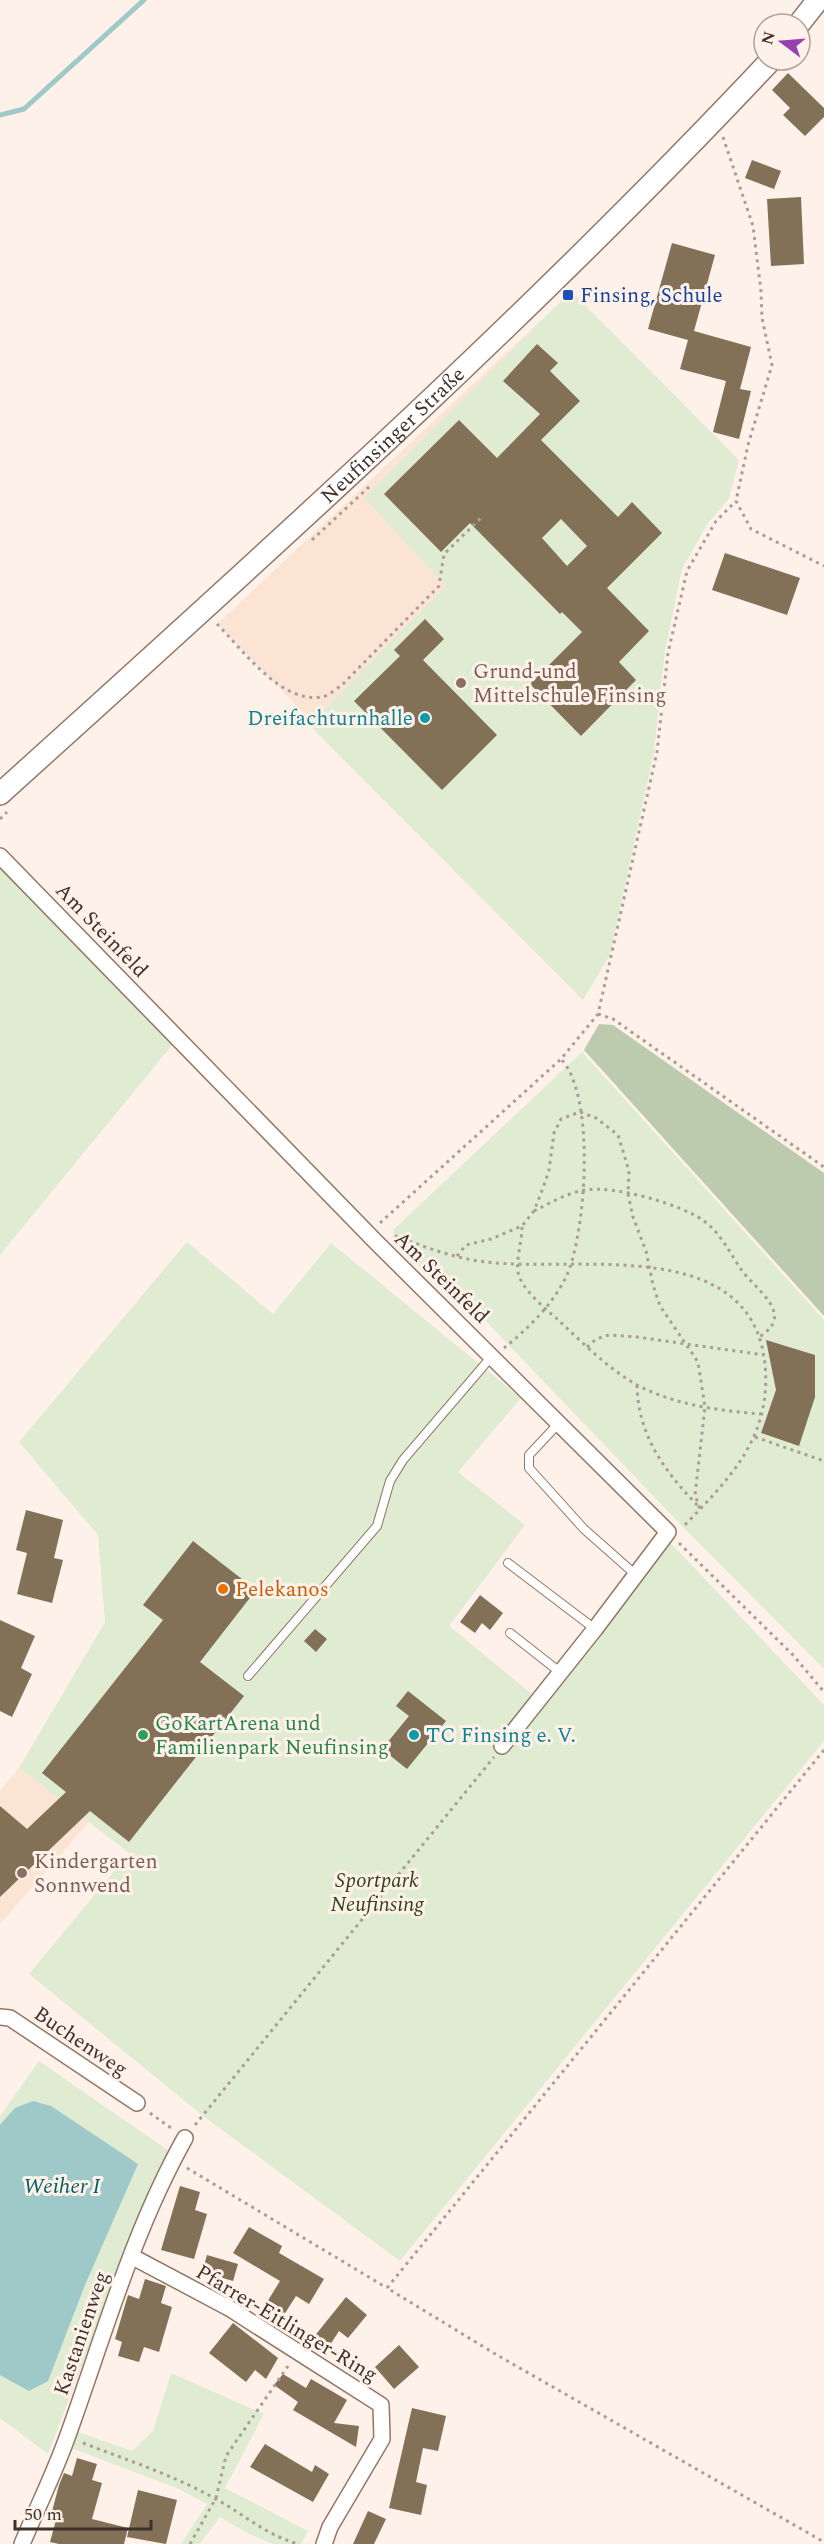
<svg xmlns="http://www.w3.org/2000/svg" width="824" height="2544" font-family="Spectral,serif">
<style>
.built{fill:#fce4d5}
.green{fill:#dfecd2}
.forest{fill:#bccaad}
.water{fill:#9fc8c9}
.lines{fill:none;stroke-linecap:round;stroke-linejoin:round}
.stream{stroke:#9fc8c9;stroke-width:5}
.building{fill:#827057;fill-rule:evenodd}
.lane-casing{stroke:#937765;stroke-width:10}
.street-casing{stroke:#937765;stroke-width:18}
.secondary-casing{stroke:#937765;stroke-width:24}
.path{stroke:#aa9d95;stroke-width:3;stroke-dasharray:3 4.5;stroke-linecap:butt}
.lane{stroke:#fff;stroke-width:8}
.street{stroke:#fff;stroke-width:15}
.secondary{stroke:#fff;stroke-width:21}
.transit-dot{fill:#1a4fb4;stroke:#fef1e9;stroke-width:2}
.education-dot{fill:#8d6e63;stroke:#fef1e9;stroke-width:2}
.culture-dot{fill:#0f9aa8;stroke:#fef1e9;stroke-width:2}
.food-dot{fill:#e8710a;stroke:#fef1e9;stroke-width:2}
.leisure-dot{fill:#2e9e5b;stroke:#fef1e9;stroke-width:2}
.labels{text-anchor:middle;stroke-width:6;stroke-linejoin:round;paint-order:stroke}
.transit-label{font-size:21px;fill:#164399;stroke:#fef1e9;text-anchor:start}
.street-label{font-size:21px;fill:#3d3129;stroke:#fef1e9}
.education-label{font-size:21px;fill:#785e54;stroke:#fef1e9;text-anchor:start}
.culture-label{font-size:21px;fill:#0d838f;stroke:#fef1e9;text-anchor:end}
.food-label{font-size:21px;fill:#c56008;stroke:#fef1e9;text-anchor:start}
.leisure-label{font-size:21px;fill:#27864d;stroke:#fef1e9;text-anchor:start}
.park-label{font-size:21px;font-style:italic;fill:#2f4316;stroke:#fef1e9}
.water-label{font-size:22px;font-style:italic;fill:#045e61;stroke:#fef1e9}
</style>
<rect width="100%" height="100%" fill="#fef1e9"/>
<path class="built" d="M568 295 667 573 583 1000 217 624Z
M19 1768 89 1822 0 1924V1791Z"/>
<path class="green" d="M568 288 739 460 729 499 708 523 682 569 665 651 654 752 610 955 583 1000 309 725 446 586 364 498 560 302Z
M0 866 173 1044 0 1255Z
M582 1052 824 1320V1669L683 1527 438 1271 430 1277 392 1241 394 1229Z
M187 1242 273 1314 331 1243 521 1398 458 1472 525 1525 449 1626 544 1704 670 1542 824 1705V1741L400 2261 207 2119 29 1974 129 1853 19 1768 105 1622 98 1535 19 1442Z
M39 2061 169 2151 124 2256 48 2454 0 2418V2116Z
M171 2373 264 2414 225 2488 308 2531 301 2544H273L247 2533 220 2517 200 2544H181L207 2504 179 2489 71 2448 78 2432 132 2451 153 2431Z"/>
<path class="forest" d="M599 1024 613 1025 824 1173V1316L584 1050Z"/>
<path class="water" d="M33 2101 51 2106 138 2164 85 2285 48 2381 29 2391 0 2375V2125L15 2108Z"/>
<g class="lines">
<path class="stream" d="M0 115 24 109 144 0"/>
</g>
<path class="building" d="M788 73 824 108V117L805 136 783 115 790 108 772 90Z
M752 160 781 171 774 189 745 178Z
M801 197 804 264 771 266 767 199Z
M672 243 715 255 694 331 751 347 740 389 751 391 739 439 713 432 726 381 680 369 688 340 648 329Z
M537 344 558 363 550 371 580 401 541 440 618 517 632 502 662 533 607 588 649 631 619 662 636 680 581 736 530 684 582 632 562 612 560 614 470 523 441 552 384 494 459 420 497 458 540 414 503 381ZM561 519 587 546 567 566 542 538Z
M725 553 800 578 787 615 712 590Z
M425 619 444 639 423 660 497 735 442 790 354 701 400 656 394 650Z
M766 1340 815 1355V1397L799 1446 761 1433 776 1390Z
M26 1510 63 1520 54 1558 63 1560 52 1603 17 1594 27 1553 16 1550Z
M193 1541 256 1590 200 1662 244 1696 129 1842 90 1811 0 1897V1806L27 1829 66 1792 42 1773 163 1620 143 1605Z
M480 1595 503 1613 490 1630 482 1623 475 1633 460 1622Z
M0 1620 35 1636 21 1668 32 1674 12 1717 0 1711Z
M315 1629 327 1639 316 1652 304 1641Z
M408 1691 446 1721 407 1769 382 1749 409 1716 396 1706Z
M180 2186 200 2192 195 2210 207 2214 194 2259 161 2250Z
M249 2227 282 2246 279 2253 324 2279 309 2304 296 2296 282 2318 264 2307 280 2281 233 2253Z
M207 2255 238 2264 233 2281 202 2272Z
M145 2279 166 2286 161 2303 172 2307 159 2352 144 2347 139 2362 118 2356 122 2342 115 2339 128 2295 139 2299Z
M346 2297 367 2315 348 2338 339 2331 328 2348 313 2338Z
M233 2323 278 2358 266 2379 255 2370 246 2382 209 2353Z
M399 2345 419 2367 394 2389 375 2367Z
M283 2374 306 2388 311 2379 347 2400 334 2423 359 2426 356 2447 293 2410 298 2402 274 2385Z
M412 2408 446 2416 438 2451 423 2448 416 2482 427 2485 421 2515 389 2508Z
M265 2444 312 2472 315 2465 329 2474 313 2502 250 2467Z
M77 2458 97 2464 92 2480 102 2483 92 2519 128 2528 124 2544H59L50 2542 56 2520 50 2519 59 2485 64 2473 72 2476Z
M138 2490 177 2500 166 2544 127 2537Z
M368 2511 386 2519 374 2544H353Z"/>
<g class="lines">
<defs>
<path id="lane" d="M559 1423 529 1455V1468L584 1529 636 1575
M508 1563 595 1629
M510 1633 561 1673
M248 1676 377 1526 390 1481 403 1460 492 1356"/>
<path id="street" d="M0 856 376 1242 668 1532 595 1629 502 1746
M0 2017 10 2018 137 2103
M131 2256 229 2308 381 2405 382 2439 330 2527 324 2544
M22 2544C37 2508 55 2472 68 2435 104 2335 133 2231 185 2138"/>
<g id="secondary">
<path d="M799 24 818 0"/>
<path id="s1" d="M0 794C263 556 528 319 771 60"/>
</g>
</defs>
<use href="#lane" class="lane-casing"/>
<use href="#street" class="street-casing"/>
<use href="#secondary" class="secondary-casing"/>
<path class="path" d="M723 137 753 226 761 291 762 318 772 365 748 445 736 501 751 529 824 566
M312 540 371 485
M217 624C243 650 281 704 322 697 328 696 336 689 342 685L439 586 444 554 483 516
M0 819 7 812
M598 1014 613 1019 824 1167
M534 1211C550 1203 567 1193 585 1190 613 1185 681 1204 704 1221 721 1234 729 1251 740 1268 755 1290 797 1314 759 1337
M380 1223 561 1059 598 1014 657 752 668 653 687 571 716 521 736 501
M522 1227C522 1242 516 1258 518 1272 520 1287 545 1309 556 1318 581 1341 607 1368 637 1385 675 1405 720 1411 762 1414
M395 1236C425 1247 456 1259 487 1262 575 1273 751 1233 765 1364 772 1438 729 1479 682 1528
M457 1256 466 1245 491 1239 522 1226 534 1211 543 1188 549 1170 554 1133 561 1119 580 1112 596 1118 618 1135 629 1171 628 1194 633 1217 646 1251 653 1285 660 1306 698 1362 705 1407 695 1495 700 1509
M587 1347 596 1339 609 1335 637 1337 764 1355
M504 1348C528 1329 554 1303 567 1275 586 1231 596 1096 561 1059
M637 1385C638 1436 665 1472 699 1507
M755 1437 824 1461
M679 1543 793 1655 824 1692
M824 1750 387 2288 497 2355 824 2542
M150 2113 171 2128
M195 2125 494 1757
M187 2168 387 2288
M83 2443C127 2460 173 2475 214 2498 244 2514 264 2534 298 2544
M190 2544 216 2498 226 2456 288 2366"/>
<use href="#lane" class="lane"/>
<use href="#street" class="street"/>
<use href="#secondary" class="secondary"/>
</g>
<rect class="transit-dot" x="562" y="289" width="12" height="12" rx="3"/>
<g class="education-dot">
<circle cx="461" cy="683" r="6"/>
<circle cx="22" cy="1873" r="6"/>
</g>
<g class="culture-dot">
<circle cx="425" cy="718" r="6"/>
<circle cx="414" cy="1735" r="6"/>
</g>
<circle class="food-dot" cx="223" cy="1589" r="6"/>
<circle class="leisure-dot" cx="143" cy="1735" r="6"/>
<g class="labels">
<g class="transit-label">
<text x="580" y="302">Finsing, Schule</text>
</g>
<g class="street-label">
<text dy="7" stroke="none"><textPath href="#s1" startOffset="532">Neufinsinger Straße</textPath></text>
<text transform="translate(102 930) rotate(46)" y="7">Am Steinfeld</text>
<text transform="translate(442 1277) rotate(44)" y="7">Am Steinfeld</text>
<text transform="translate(81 2041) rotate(34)" y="7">Buchenweg</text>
<text transform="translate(287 2323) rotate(31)" y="7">Pfarrer-Eitlinger-Ring</text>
<text transform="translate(81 2333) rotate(-71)" y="7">Kastanienweg</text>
</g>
<g class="education-label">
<text x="473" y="678">Grund-und<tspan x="473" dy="24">Mittelschule Finsing</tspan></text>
<text x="34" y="1868">Kindergarten<tspan x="34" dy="24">Sonnwend</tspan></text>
</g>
<g class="culture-label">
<text x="413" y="725">Dreifachturnhalle</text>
<text x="426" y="1742" text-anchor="start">TC Finsing e. V.</text>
</g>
<g class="food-label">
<text x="235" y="1596">Pelekanos</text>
</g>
<g class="leisure-label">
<text x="155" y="1730">GoKartArena und<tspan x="155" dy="24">Familienpark Neufinsing</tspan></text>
</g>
<g class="park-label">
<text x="377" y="1887">Sportpark<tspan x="377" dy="24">Neufinsing</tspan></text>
</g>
<g class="water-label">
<text x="62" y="2193">Weiher I</text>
</g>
</g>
<g transform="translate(782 42) rotate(286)"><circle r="28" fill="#fef1e9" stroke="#b1a49c" stroke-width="1.5"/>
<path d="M0-4.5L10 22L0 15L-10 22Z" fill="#9741ae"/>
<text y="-9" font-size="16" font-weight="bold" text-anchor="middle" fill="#3d3129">N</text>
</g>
<path d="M15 2520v9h136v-9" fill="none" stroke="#3d3129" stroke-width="3"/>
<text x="24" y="2520" font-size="18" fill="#3d3129" stroke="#fef1e9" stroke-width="4.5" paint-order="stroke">50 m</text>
</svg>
